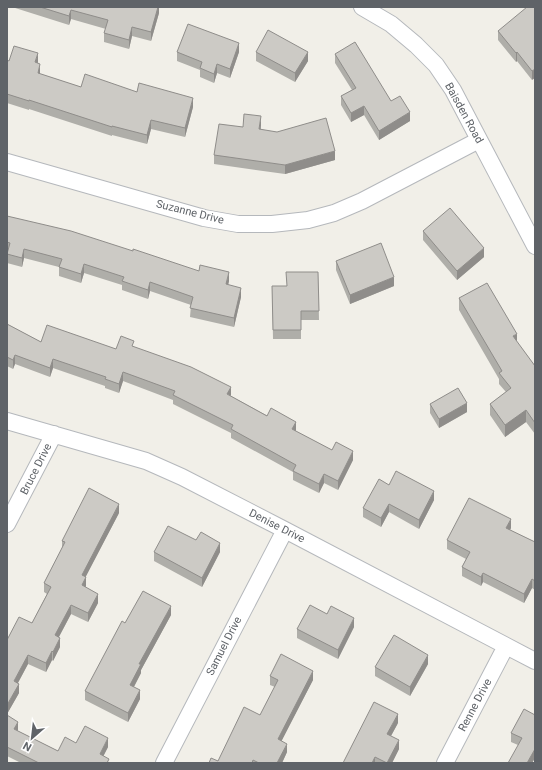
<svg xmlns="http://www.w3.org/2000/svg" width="542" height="770" font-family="Roboto,sans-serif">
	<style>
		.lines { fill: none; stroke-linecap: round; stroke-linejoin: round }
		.street-casing { stroke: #b5b8bc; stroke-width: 18 }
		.street { stroke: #fff; stroke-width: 16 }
		.wall { fill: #afaea9 }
		.shaded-wall { fill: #8f8d8a }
		.building { fill: #cccac5; stroke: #8f8d8a }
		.labels { text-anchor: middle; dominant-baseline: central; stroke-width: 3; stroke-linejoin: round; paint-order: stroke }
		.street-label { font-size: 11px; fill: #5f6368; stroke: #fff }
	</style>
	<rect width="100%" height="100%" fill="#f1efe8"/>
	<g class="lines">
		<!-- street casing -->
		<g class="street-casing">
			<path id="street" d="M 362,7 L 391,24 L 416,45 L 436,65 L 453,90 L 535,246
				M 7,162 L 204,218 L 238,224 L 272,224 L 308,220 L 334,213 L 362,201 L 479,140
				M 7,421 L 146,461 L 182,477 L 285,530 L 535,661
				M 7,524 L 54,434
				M 164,763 L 285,530
				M 445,763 L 506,646"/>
		</g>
		<!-- street -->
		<use href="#street" class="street"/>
	</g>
	<!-- wall -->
	<path class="wall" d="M 12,7 L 159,7 L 159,13 L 151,41 L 132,36 L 129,49 L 104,42 L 104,33 L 106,29 L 71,19 L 69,25 Z
		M 535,7 L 532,80 L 517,61 L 516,62 L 498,40 L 498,31 Z
		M 177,52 L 239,52 L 230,78 L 217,73 L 214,83 L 200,77 L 200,70 L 177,61 Z
		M 256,52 L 308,61 L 295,82 L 256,61 Z
		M 335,54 L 391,101 L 410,121 L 379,140 L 364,115 L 351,122 L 341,105 L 341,96 L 352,90 L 335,63 Z
		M 7,60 L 9,61 L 38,62 L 37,63 L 40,74 L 81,87 L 137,92 L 193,107 L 185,137 L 151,129 L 147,144 L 112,135 L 112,136 L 29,109 L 29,110 L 7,103 Z
		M 261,125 L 261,129 L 335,160 L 285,174 L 214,164 L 214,155 L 243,127 Z
		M 7,216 L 229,281 L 228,285 L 241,297 L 234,327 L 190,317 L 191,305 L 150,291 L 148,299 L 122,290 L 122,285 L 84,273 L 81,283 L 59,276 L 59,267 L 24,258 L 22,267 L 7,263 L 7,254 L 8,251 L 7,251 Z
		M 423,231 L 484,257 L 457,280 L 423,240 Z
		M 336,261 L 394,286 L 350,304 L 336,270 Z
		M 318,272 L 319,320 L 301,320 L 301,339 L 273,339 L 272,286 L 287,286 Z
		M 459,298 L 517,342 L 535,366 L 535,434 L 526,422 L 505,437 L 490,415 L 490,404 L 506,392 L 499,384 L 499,379 L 459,310 Z
		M 7,324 L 41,342 L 116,349 L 134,347 L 231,396 L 296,431 L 295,431 L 332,450 L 353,460 L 338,490 L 324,483 L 319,493 L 293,480 L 293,472 L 231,438 L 231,433 L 173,404 L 173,400 L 123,381 L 119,393 L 105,388 L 105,386 L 53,368 L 50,377 L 15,364 L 13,369 L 7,366 Z
		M 430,404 L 467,412 L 439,428 L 430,413 Z
		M 389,485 L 434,500 L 419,529 L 389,512 L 381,527 L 363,517 L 363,508 Z
		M 119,513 L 85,577 L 86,586 L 85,587 L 98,603 L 88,622 L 71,614 L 59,637 L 60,647 L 53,661 L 52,660 L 46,672 L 28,664 L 18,683 L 19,693 L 7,714 L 32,623 L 47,594 L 44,592 L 44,583 L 62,548 L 62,541 Z
		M 511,528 L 510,530 L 535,542 L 535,590 L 532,588 L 524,603 L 483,582 L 481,586 L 462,576 L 462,567 L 466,559 L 447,549 L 447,540 Z
		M 196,540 L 220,552 L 202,587 L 154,561 L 154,552 Z
		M 327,614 L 354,627 L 338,659 L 297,638 L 297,629 Z
		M 171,615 L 141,670 L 141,673 L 134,687 L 140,699 L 128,722 L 85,700 L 85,691 L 125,623 Z
		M 428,664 L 410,696 L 375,676 L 375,667 Z
		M 270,676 L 313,680 L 281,741 L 287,752 L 282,763 L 209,763 L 218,761 L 260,715 L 275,687 L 270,685 Z
		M 7,715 L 18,731 L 58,751 L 76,743 L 108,747 L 103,756 L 109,763 L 21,763 L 7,756 Z
		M 535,715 L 535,758 L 532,763 L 518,745 L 511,742 L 511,733 Z
		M 398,723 L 391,736 L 399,749 L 392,763 L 343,763 Z"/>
	<!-- shaded-wall -->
	<path class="shaded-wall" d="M 158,7 L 159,7 L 159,13 L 151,41 L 151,32 Z
		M 71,10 L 71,19 L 69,25 L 69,16 Z
		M 132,27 L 132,36 L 129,49 L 129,40 Z
		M 239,43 L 239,52 L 230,78 L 230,69 Z
		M 308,52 L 308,61 L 295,82 L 295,73 Z
		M 517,52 L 517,61 L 516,62 L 516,53 Z
		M 38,53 L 38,62 L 35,71 L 35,62 Z
		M 40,64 L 40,73 L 38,82 L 38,73 Z
		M 217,64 L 217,73 L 214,83 L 214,74 Z
		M 535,69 L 535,78 L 532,80 L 532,71 Z
		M 193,98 L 193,107 L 185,137 L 185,128 Z
		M 364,106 L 364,115 L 351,122 L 351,113 Z
		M 410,112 L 410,121 L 379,140 L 379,131 Z
		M 261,116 L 261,125 L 259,138 L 259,129 Z
		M 151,120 L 151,129 L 147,144 L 147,135 Z
		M 335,151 L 335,160 L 285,174 L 285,165 Z
		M 484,248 L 484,257 L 457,280 L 457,271 Z
		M 24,249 L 24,258 L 22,267 L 22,258 Z
		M 84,264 L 84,273 L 81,283 L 81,274 Z
		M 229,272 L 229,281 L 226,293 L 226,284 Z
		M 394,277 L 394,286 L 350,304 L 350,295 Z
		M 150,282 L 150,291 L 148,299 L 148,290 Z
		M 241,288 L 241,297 L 234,327 L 234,318 Z
		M 517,334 L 517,346 L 513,336 Z
		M 15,355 L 15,364 L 13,369 L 13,360 Z
		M 53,359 L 53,368 L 50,377 L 50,368 Z
		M 123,372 L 123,381 L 119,393 L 119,384 Z
		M 231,387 L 231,396 L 227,394 Z
		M 467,403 L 467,412 L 439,428 L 439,419 Z
		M 526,410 L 526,422 L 505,437 L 505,425 Z
		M 296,422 L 296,431 L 292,438 L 292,429 Z
		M 353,451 L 353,460 L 338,490 L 338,481 Z
		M 324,474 L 324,483 L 319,493 L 319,484 Z
		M 434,491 L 434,500 L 419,529 L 419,520 Z
		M 119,504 L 119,513 L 82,584 L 82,575 Z
		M 389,504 L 389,512 L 381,527 L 381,518 Z
		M 511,519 L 511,528 L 506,537 L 506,528 Z
		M 220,543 L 220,552 L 202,587 L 202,578 Z
		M 483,573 L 483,582 L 481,586 L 481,577 Z
		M 86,577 L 86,586 L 82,594 L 82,585 Z
		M 532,579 L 532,588 L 524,603 L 524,594 Z
		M 98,594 L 98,603 L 88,622 L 88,613 Z
		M 71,605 L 71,614 L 55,644 L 55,635 Z
		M 171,606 L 171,615 L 141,670 L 141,673 L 130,694 L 130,685 L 139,664 Z
		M 354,618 L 354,627 L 338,659 L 338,650 Z
		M 60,638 L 60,647 L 53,661 L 53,652 Z
		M 52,651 L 52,660 L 46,672 L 46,663 Z
		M 28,655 L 28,664 L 14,690 L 14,681 Z
		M 428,655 L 428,664 L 410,696 L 410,687 Z
		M 313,671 L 313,680 L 278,748 L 278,739 Z
		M 19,684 L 19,693 L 7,714 L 7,705 Z
		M 140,690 L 140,699 L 128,722 L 128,713 Z
		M 398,714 L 398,723 L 387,743 L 387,734 Z
		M 18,722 L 18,731 L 14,729 Z
		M 108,738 L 108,747 L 100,763 L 100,754 Z
		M 399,740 L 399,749 L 392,763 L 387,763 Z
		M 287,744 L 287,752 L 282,763 L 277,763 Z
		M 535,749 L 535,758 L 532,763 L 527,763 Z
		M 375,757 L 375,763 L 372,763 Z"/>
	<!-- building -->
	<path class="building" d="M 40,7 L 158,7 L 151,32 L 132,27 L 129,40 L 104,33 L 108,20 L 71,10 L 69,16 Z
		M 527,7 L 535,7 L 535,69 L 532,71 L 517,52 L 516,53 L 498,31 Z
		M 188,24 L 239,43 L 230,69 L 217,64 L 214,74 L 200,68 L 202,62 L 177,52 Z
		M 268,30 L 308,52 L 295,73 L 256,52 Z
		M 355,42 L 391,101 L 400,96 L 410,112 L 379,131 L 364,106 L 351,113 L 341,96 L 356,88 L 335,54 Z
		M 14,46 L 38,53 L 35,62 L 40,64 L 38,73 L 81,87 L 85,74 L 137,92 L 139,83 L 193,98 L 185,128 L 151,120 L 147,135 L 112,126 L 112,127 L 29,100 L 29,101 L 7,94 L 7,60 L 9,61 Z
		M 244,114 L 261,116 L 259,129 L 277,132 L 326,118 L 335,151 L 285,165 L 214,155 L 219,124 L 243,127 Z
		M 450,208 L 484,248 L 457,271 L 423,231 Z
		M 7,216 L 71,231 L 133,251 L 133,249 L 199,271 L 200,265 L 229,272 L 226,284 L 241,288 L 234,318 L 190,308 L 193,297 L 150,282 L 148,290 L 122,281 L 124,277 L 84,264 L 81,274 L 59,267 L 62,259 L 24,249 L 22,258 L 7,254 L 10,243 L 7,242 Z
		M 381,243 L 394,277 L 350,295 L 336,261 Z
		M 286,272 L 318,272 L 319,311 L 301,311 L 301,330 L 273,330 L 272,286 L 287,286 Z
		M 487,283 L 517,334 L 513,336 L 535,366 L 535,423 L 526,410 L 505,425 L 490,404 L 511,388 L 499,373 L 502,371 L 459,298 Z
		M 7,324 L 41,342 L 47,325 L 116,349 L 121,336 L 134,341 L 132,346 L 191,367 L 231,387 L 227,394 L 267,416 L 271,408 L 296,422 L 292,429 L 332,450 L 336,442 L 353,451 L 338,481 L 324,474 L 319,484 L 293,471 L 296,465 L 231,429 L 233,425 L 173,395 L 175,391 L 123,372 L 119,384 L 105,379 L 106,377 L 53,359 L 50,368 L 15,355 L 13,360 L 7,357 Z
		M 458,388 L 467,403 L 439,419 L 430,404 Z
		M 396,471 L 434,491 L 419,520 L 389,504 L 381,518 L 363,508 L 379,479 L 389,485 Z
		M 89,488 L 119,504 L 82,575 L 86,577 L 82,585 L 98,594 L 88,613 L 71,605 L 55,635 L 60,638 L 53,652 L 52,651 L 46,663 L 28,655 L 14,681 L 19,684 L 7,705 L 7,640 L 19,617 L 32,623 L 51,587 L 44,583 L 65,542 L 62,541 Z
		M 469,498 L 511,519 L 506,528 L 535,542 L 535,581 L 532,579 L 524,594 L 483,573 L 481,577 L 462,567 L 470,552 L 447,540 Z
		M 168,526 L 196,540 L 201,532 L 220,543 L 202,578 L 154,552 Z
		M 143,591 L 171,606 L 139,664 L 141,664 L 130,685 L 140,690 L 128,713 L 85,691 L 122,621 L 125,623 Z
		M 310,605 L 327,614 L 331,606 L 354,618 L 338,650 L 297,629 Z
		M 394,635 L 428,655 L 410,687 L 375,667 Z
		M 281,654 L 313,671 L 278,739 L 287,744 L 277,763 L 259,763 L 253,760 L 252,763 L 209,763 L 211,758 L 218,761 L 244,707 L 260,715 L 278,680 L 270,676 Z
		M 374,702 L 398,714 L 387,734 L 399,740 L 387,763 L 375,757 L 372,763 L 343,763 Z
		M 524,709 L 535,715 L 535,749 L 527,763 L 508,763 L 522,738 L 511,733 Z
		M 7,715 L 18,722 L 14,729 L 58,751 L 65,737 L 76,743 L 85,726 L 108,738 L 100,754 L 109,759 L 107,763 L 39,763 L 7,747 Z"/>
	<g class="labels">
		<!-- street labels -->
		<g class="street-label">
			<text transform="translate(464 113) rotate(61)">Baisden Road</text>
			<text transform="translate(190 212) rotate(14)">Suzanne Drive</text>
			<text transform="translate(36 469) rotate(-63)">Bruce Drive</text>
			<text transform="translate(277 526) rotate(27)">Denise Drive</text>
			<text transform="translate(224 646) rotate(-63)">Samuel Drive</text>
			<text transform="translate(475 705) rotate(-62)">Renne Drive</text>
		</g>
	</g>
	<!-- border -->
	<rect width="542" height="770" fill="none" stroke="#5f6368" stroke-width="16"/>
	<!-- north arrow -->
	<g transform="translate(32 738) rotate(208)" stroke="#ffffff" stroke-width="3" paint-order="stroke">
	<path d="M0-3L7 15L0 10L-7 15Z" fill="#5f6368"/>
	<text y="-6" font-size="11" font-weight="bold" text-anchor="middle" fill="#5f6368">N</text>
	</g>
</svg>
